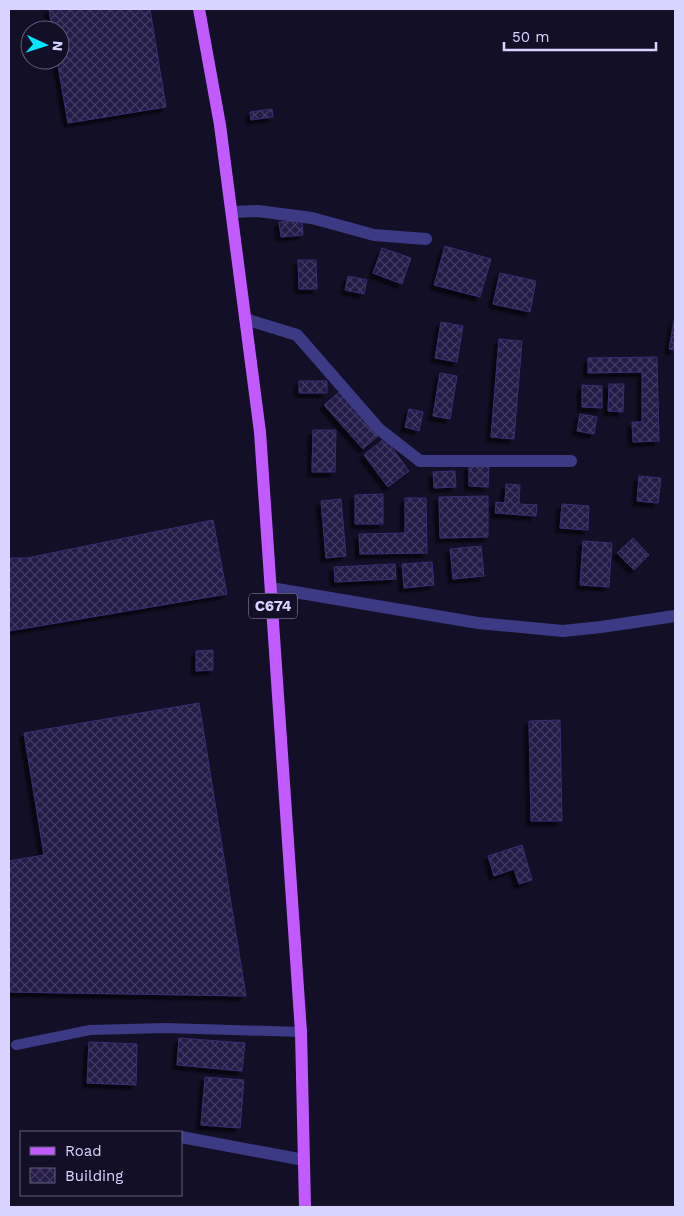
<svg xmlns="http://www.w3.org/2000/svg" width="684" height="1216" font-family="'Work Sans',sans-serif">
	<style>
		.building { fill: url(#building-cross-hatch); stroke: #3b2d73; filter: url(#shadow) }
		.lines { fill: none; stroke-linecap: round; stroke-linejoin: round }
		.lane { stroke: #3d3a85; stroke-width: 10 }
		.street { stroke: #3d3a85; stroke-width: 12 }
		.primary { stroke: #c25bff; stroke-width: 12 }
		.labels { text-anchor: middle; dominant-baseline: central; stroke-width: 4; stroke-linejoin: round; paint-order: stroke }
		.shield { fill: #130f26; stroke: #9e99be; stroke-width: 1 }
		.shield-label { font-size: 15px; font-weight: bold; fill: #d9d4ff }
	</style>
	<defs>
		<pattern id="building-cross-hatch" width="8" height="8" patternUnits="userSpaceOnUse" patternTransform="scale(1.25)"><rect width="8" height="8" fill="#241b47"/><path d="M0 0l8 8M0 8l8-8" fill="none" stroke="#433b63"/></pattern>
		<filter id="shadow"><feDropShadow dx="-4.5" dy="4.5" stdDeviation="1" flood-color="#0009"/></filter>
	</defs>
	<rect width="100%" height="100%" fill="#130f26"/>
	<!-- building -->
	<path class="building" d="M 49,9 L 150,9 L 166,107 L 68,123 L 57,60 L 60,60 L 60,30 L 52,30 Z
		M 272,109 L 273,117 L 251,120 L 250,112 Z
		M 302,220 L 303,235 L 281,237 L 279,222 Z
		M 445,246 L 491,259 L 480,297 L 434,285 Z
		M 382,248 L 411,258 L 402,284 L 373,273 Z
		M 298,260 L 316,260 L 317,289 L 299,289 Z
		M 500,273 L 536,281 L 530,312 L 493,304 Z
		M 348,276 L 367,280 L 364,294 L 345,290 Z
		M 675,316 L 675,350 L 669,349 Z
		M 441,322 L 463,326 L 457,362 L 435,358 Z
		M 499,339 L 522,341 L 514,439 L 491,437 Z
		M 657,357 L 659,441 L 633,442 L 632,422 L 642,422 L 642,372 L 588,373 L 588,358 Z
		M 440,373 L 457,376 L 450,419 L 433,416 Z
		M 299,381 L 327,381 L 327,393 L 299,393 Z
		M 609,384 L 624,384 L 623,412 L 608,411 Z
		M 582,385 L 602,386 L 602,408 L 582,407 Z
		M 339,392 L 378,436 L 363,449 L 324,405 Z
		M 409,409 L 423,412 L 419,431 L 405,427 Z
		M 580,414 L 597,417 L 594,434 L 577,431 Z
		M 313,430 L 336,430 L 335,472 L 312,472 Z
		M 385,438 L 409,471 L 388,487 L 364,455 Z
		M 469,465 L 489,465 L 488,487 L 469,486 Z
		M 455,471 L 456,487 L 434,488 L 433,472 Z
		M 639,476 L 661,478 L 658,503 L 637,501 Z
		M 506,484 L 520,485 L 519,504 L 537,505 L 536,516 L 495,513 L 496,502 L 505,503 Z
		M 383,494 L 383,524 L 355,524 L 355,495 Z
		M 488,496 L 488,537 L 440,538 L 439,497 Z
		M 405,498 L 426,498 L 427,553 L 360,554 L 359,534 L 405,533 Z
		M 341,499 L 346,556 L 326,558 L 321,501 Z
		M 562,504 L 589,506 L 588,530 L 560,528 Z
		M 213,520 L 227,594 L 9,631 L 9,558 L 27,558 Z
		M 633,538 L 649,555 L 634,570 L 617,553 Z
		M 583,541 L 612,543 L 609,587 L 580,585 Z
		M 481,546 L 484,576 L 453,579 L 450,549 Z
		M 432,562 L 434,585 L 404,588 L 402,564 Z
		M 395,564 L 396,579 L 335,582 L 334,567 Z
		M 213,650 L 213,670 L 196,671 L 196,651 Z
		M 199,703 L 246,996 L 9,992 L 9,861 L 44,855 L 24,733 Z
		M 560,720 L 562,821 L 531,821 L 529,721 Z
		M 522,845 L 532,880 L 519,884 L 514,869 L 494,876 L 488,856 Z
		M 179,1038 L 245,1043 L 242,1071 L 177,1065 Z
		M 89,1042 L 137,1044 L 136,1085 L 87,1083 Z
		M 205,1077 L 244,1080 L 240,1128 L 201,1125 Z"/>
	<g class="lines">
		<!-- lane -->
		<path class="lane" d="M 16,1045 L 90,1030 L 165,1028 L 301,1032"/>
		<!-- street -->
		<path class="street" d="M 232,212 L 258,211 L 312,218 L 374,235 L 426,239
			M 245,319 L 297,335 L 379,429 L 420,461 L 571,461
			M 271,588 L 478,623 L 563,631 L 601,627 L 675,616
			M 181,1137 L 304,1160"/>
		<!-- primary -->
		<path class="primary" d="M 199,9 L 220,125 L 260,432 L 301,1032 L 305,1207"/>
	</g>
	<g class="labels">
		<!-- shield labels -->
		<rect class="shield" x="249" y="593.5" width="48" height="25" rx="4"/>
		<g class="shield-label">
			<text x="273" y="606">C674</text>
		</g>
	</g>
	<!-- border -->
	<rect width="684" height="1216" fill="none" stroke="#d9d4ff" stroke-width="20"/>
	<!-- legend -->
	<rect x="20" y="1131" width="162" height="65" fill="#130f26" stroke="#625e7d"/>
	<rect x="30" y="1147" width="25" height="8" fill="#c25bff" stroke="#625e7d"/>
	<text x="65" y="1156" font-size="15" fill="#d9d4ff">Road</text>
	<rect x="30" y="1168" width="25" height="15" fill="url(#building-cross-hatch)" stroke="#625e7d"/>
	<text x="65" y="1181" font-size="15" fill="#d9d4ff">Building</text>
	<!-- north arrow -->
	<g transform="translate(45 45) rotate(94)"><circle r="24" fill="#130f26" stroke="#625e7d"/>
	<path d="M0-4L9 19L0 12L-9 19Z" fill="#00e5ff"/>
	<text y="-8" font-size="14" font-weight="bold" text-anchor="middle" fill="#d9d4ff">N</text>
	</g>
	<!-- scale -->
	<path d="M504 42v8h152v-8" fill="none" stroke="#d9d4ff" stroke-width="2.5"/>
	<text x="512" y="42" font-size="15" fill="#d9d4ff" stroke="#130f26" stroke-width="4" paint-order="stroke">50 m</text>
</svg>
